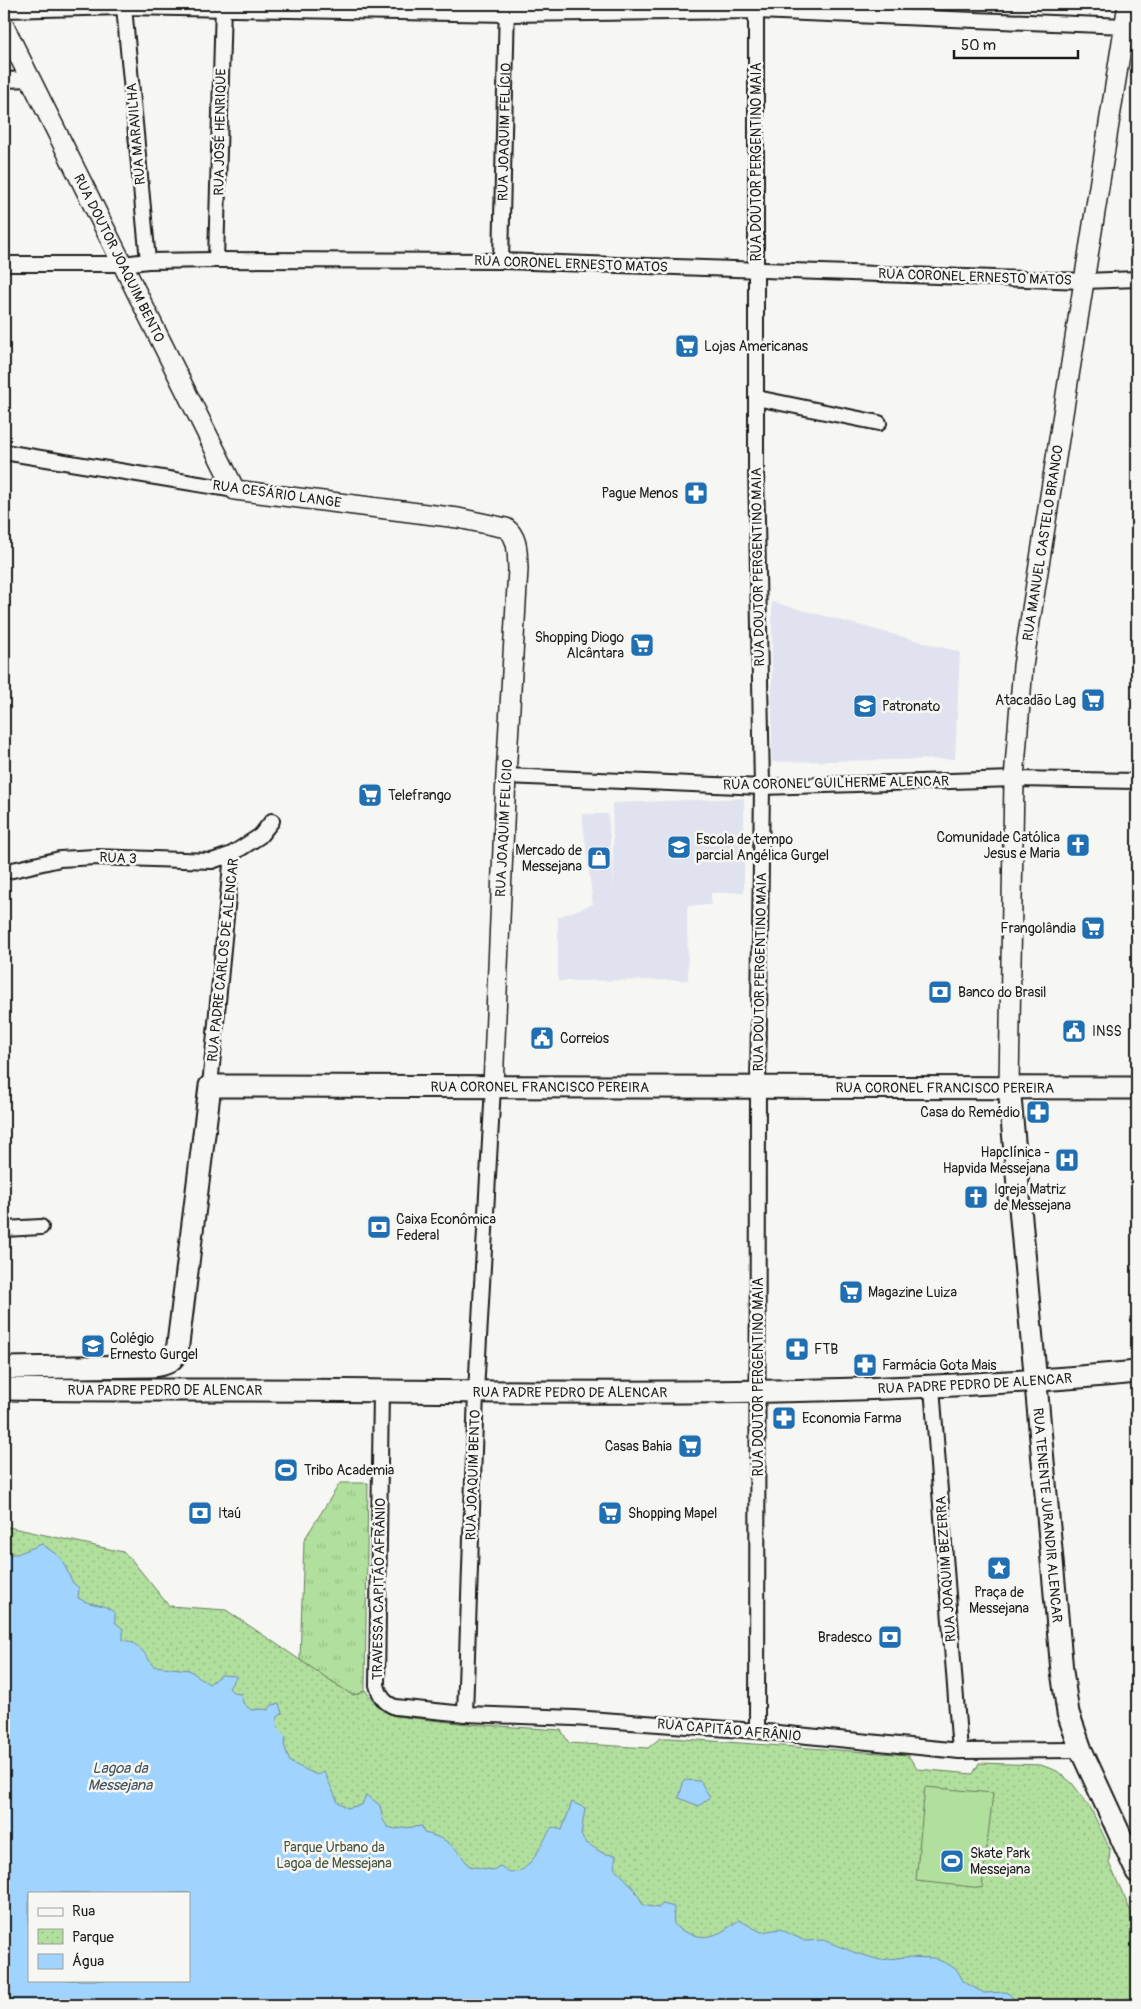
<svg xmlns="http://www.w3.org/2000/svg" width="1141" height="2009" font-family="Pangolin,sans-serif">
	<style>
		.built { fill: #e0e3ef }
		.grass { fill: url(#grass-tufts); stroke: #667e5c }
		.park { fill: url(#park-dots); stroke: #667e5c; fill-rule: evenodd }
		.garden { fill: #b1df9d; stroke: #667e5c }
		.water { fill: #a0d4fe; stroke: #6b8aa4; fill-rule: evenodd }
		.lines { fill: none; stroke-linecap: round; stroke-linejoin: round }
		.street-casing { stroke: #1c1c1c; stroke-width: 18 }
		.secondary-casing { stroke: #1c1c1c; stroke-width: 22 }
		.primary-casing { stroke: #1c1c1c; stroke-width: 25 }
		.street { stroke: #f6f6f2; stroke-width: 14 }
		.secondary { stroke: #f6f6f2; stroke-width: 19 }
		.primary { stroke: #f6f6f2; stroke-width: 21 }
		.labels { text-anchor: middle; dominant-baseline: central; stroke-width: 5; stroke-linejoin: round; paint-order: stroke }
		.street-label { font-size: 14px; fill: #1c1c1c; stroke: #f6f6f2 }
		.poi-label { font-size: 14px; fill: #1c1c1c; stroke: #f6f6f2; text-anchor: start }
		.park-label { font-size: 14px; fill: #495643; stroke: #f6f6f2 }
		.water-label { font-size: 15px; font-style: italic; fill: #445360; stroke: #f6f6f2 }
	</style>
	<defs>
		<pattern id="grass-tufts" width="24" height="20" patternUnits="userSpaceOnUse" patternTransform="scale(1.25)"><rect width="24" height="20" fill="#b1df9d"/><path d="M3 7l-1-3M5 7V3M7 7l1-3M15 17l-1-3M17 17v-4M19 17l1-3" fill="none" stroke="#98bf87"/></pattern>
		<pattern id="park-dots" width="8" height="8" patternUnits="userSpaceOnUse" patternTransform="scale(1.25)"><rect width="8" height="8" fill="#b1df9d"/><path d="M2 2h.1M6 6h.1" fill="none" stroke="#98bf87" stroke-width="1.8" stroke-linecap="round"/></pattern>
	</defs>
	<rect width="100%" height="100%" fill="#f6f6f2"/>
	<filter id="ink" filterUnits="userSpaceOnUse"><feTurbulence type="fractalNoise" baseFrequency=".02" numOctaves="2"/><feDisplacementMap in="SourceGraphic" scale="10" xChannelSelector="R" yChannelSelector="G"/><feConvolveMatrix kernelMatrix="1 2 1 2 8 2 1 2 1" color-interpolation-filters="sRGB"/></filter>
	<g filter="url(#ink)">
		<!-- built -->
		<path class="built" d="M 772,602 L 960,652 L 955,759 L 772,762 Z
			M 744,798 L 744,892 L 711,893 L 711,905 L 687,906 L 688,980 L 558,981 L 558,917 L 593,904 L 582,814 L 608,814 L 614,889 L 612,803 Z"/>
		<!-- grass -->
		<path class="grass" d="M 340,1483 L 368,1483 L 365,1690 L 359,1694 L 352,1695 L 300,1660 L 304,1540 Z"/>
		<!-- park -->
		<path class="park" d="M 4,1526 L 123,1552 L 131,1559 L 169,1606 L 226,1610 L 352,1695 L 359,1694 L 365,1690 C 374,1701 380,1712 395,1716 L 467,1724 L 561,1730 L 569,1743 L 648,1748 L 660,1738 L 670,1738 L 908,1755 L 917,1769 L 973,1774 L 979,1763 L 1041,1765 L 1057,1771 L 1072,1783 L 1090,1807 L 1110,1849 L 1109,1863 L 1137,1925 L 1137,2005 L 4,2005 ZM 29,1893 L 189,1893 L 189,1980 L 29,1980 Z"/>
		<!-- garden -->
		<path class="garden" d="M 925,1787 L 993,1793 L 982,1888 L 916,1881 Z"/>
		<!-- water -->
		<path class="water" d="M 42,1544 L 61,1558 L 73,1583 L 79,1588 L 78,1598 C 93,1607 103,1602 115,1613 L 115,1622 L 123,1629 L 123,1640 C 138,1642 145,1653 153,1666 L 189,1670 L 209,1684 L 221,1675 L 237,1676 L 229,1688 L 234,1693 L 241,1694 L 243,1703 L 251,1710 L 262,1709 L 268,1710 L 272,1705 L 279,1704 L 282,1713 L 277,1718 L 278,1729 L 286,1737 L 284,1745 L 290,1762 L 317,1775 L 324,1772 L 338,1802 L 347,1808 L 362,1805 L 366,1795 L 380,1805 L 383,1820 L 388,1827 L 395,1829 L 422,1826 L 424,1833 C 447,1838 456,1847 469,1866 L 493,1870 L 500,1866 C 504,1868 506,1871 510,1872 C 530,1877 543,1839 552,1827 L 562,1830 L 572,1802 L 585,1808 L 581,1835 L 585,1842 L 604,1854 L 616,1855 L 614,1868 C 626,1878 637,1891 643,1905 L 658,1908 L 663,1904 L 674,1907 C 674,1911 673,1918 674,1923 C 675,1928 681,1930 685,1932 C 709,1942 720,1934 739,1920 L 761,1932 L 780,1929 L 805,1941 L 823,1940 L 856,1953 L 880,1960 L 906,1957 L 934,1958 L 948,1964 L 957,1970 L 964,1982 L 984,1993 L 1007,1992 L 1013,1998 L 1021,2002 L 1022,2005 L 4,2005 L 4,1554 L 17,1554 ZM 29,1893 L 189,1893 L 189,1980 L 29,1980 Z
			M 684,1780 L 700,1781 L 710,1797 L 699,1806 L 679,1798 Z"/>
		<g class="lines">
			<!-- street casing -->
			<g class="street-casing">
				<g id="street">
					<path d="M 756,4 L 756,467 L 762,787 L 758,1088 L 757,1731"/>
					<path d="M 124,7 L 148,261"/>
					<path d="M 4,10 L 124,7 L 507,14 L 756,11 L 1125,26 L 1137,30"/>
					<path d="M 4,80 L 31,79"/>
					<path d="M 216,260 L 223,4"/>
					<path id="s1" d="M 501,261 L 507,4"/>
					<path d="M 4,264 L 123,264 L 148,261 L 216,260 L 501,261 L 1085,281 L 1137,279"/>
					<path d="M 757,398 L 879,423"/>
					<path d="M 4,452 L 235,490"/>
					<path d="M 506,776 L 762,787 L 1014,779 L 1137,781"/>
					<path d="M 4,872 L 60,859 L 95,857 L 212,861 L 232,854"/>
					<path d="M 210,1086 L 232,854 L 260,836 L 272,821"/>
					<path d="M 4,1229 L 41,1227"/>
					<path d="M 932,1387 L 960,1751"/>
					<path d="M 381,1391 L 377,1685 C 380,1696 384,1703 395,1707 L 465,1714 L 574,1718 L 757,1731 L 960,1751 L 1081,1750"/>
					<path d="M 465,1714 L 476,1392 L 493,1087"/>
				</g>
			</g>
			<!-- secondary casing -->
			<g class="secondary-casing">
				<g id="secondary">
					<path id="s2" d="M 4,26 L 235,490 L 458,518 L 506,528 C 519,538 517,554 518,569 L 506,776 L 493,1087"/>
					<path id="s3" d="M 1009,1086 L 1014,779 L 1023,666 L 1128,4"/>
				</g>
			</g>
			<!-- primary casing -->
			<g class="primary-casing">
				<g id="primary">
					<path id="s4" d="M 1009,1086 L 1062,1671 L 1068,1713 L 1081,1750 L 1137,1872"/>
					<path id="s5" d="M 4,1368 L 151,1366 C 164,1365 171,1363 177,1352 L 210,1086 L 1137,1088"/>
					<path id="s6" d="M 4,1389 C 131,1391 258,1389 386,1391 C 637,1393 887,1396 1137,1372"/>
				</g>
			</g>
			<!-- street -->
			<use href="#street" class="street"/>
			<!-- secondary -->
			<use href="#secondary" class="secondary"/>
			<!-- primary -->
			<use href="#primary" class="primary"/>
		</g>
	</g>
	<!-- icons -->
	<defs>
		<g id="supermarket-square" transform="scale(1.25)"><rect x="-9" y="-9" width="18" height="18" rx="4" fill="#1f6fb2" stroke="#f6f6f2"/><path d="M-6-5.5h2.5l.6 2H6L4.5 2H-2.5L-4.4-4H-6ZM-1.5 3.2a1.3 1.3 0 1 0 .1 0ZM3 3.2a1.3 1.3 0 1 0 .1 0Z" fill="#fff"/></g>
		<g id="pharmacy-square" transform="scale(1.25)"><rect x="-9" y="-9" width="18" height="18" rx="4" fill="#1f6fb2" stroke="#f6f6f2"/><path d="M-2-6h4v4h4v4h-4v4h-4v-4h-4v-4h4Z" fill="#fff"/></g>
		<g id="school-square" transform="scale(1.25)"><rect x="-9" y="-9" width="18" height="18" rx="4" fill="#1f6fb2" stroke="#f6f6f2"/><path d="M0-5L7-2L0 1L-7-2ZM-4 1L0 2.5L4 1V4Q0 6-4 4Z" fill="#fff"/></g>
		<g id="church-square" transform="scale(1.25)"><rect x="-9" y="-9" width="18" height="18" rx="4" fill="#1f6fb2" stroke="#f6f6f2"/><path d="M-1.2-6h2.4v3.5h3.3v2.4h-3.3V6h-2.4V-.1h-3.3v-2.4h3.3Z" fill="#fff"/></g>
		<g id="shop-square" transform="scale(1.25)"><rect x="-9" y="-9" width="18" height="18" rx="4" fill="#1f6fb2" stroke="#f6f6f2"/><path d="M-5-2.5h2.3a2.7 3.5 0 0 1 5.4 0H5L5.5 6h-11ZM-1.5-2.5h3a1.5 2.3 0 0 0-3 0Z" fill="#fff"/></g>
		<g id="bank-square" transform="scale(1.25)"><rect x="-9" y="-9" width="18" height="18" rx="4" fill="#1f6fb2" stroke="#f6f6f2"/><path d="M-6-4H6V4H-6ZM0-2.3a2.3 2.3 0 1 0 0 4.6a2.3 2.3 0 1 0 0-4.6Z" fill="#fff"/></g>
		<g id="civic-square" transform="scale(1.25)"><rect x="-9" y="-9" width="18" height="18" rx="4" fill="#1f6fb2" stroke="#f6f6f2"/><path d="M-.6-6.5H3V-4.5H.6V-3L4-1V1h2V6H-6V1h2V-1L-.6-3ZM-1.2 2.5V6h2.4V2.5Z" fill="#fff"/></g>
		<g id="hospital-square" transform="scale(1.25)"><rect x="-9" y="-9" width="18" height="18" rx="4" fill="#1f6fb2" stroke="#f6f6f2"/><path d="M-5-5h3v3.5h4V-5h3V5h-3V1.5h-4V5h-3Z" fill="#fff"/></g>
		<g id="stadium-square" transform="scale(1.25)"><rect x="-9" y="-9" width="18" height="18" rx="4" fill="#1f6fb2" stroke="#f6f6f2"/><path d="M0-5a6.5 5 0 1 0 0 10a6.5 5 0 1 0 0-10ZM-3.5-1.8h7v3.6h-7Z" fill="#fff"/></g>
		<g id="sight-square" transform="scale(1.25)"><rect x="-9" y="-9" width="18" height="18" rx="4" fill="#1f6fb2" stroke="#f6f6f2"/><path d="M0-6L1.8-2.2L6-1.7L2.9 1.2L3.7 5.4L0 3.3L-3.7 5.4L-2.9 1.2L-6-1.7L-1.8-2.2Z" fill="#fff"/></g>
	</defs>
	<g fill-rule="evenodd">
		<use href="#supermarket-square" x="687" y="346"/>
		<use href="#pharmacy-square" x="696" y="493"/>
		<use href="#supermarket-square" x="642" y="645"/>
		<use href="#supermarket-square" x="1093" y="700"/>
		<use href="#school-square" x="865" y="706"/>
		<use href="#supermarket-square" x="370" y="795"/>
		<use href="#church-square" x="1078" y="845"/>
		<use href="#school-square" x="679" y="847"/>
		<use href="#shop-square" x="599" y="858"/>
		<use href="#supermarket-square" x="1093" y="928"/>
		<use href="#bank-square" x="940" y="992"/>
		<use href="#civic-square" x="1074" y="1031"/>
		<use href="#civic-square" x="542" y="1038"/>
		<use href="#pharmacy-square" x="1038" y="1112"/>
		<use href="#hospital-square" x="1067" y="1160"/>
		<use href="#church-square" x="976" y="1197"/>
		<use href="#bank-square" x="379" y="1227"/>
		<use href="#supermarket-square" x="851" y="1292"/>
		<use href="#school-square" x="93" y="1346"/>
		<use href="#pharmacy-square" x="797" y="1349"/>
		<use href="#pharmacy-square" x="865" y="1365"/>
		<use href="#pharmacy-square" x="784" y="1418"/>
		<use href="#supermarket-square" x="690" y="1446"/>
		<use href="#stadium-square" x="286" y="1470"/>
		<use href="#bank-square" x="200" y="1513"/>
		<use href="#supermarket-square" x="610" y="1513"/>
		<use href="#sight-square" x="999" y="1568"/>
		<use href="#bank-square" x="890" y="1637"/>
		<use href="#stadium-square" x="952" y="1861"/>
	</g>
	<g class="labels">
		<!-- street labels -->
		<g class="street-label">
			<text transform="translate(220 132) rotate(-89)">RUA JOSÉ HENRIQUE</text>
			<text stroke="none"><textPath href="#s1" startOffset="129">RUA JOAQUIM FELÍCIO</textPath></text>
			<text transform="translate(136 134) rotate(-95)">RUA MARAVILHA</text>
			<text transform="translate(756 162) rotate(-90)">RUA DOUTOR PERGENTINO MAIA</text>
			<text stroke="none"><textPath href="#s2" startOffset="259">RUA DOUTOR JOAQUIM BENTO</textPath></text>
			<text transform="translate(571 264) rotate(2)">RUA CORONEL ERNESTO MATOS</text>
			<text transform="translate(975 277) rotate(2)">RUA CORONEL ERNESTO MATOS</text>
			<text transform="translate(277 494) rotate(8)">RUA CESÁRIO LANGE</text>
			<text stroke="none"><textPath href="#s3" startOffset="545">RUA MANUEL CASTELO BRANCO</textPath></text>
			<text transform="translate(758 567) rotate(-91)">RUA DOUTOR PERGENTINO MAIA</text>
			<text transform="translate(836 783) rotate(-1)">RUA CORONEL GUILHERME ALENCAR</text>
			<text transform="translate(504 828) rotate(-87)">RUA JOAQUIM FELÍCIO</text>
			<text transform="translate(118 858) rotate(2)">RUA 3</text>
			<text transform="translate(223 960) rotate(-84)">RUA PADRE CARLOS DE ALENCAR</text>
			<text transform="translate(760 972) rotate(-89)">RUA DOUTOR PERGENTINO MAIA</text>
			<text stroke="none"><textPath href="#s5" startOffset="776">RUA CORONEL FRANCISCO PEREIRA</textPath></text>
			<text stroke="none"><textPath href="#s5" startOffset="1181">RUA CORONEL FRANCISCO PEREIRA</textPath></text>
			<text transform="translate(758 1377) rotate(-90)">RUA DOUTOR PERGENTINO MAIA</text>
			<text stroke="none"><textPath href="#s6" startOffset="971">RUA PADRE PEDRO DE ALENCAR</textPath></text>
			<text stroke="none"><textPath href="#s6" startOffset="161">RUA PADRE PEDRO DE ALENCAR</textPath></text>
			<text stroke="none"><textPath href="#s6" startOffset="566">RUA PADRE PEDRO DE ALENCAR</textPath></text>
			<text transform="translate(473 1475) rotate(-88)">RUA JOAQUIM BENTO</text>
			<text stroke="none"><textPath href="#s4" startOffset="431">RUA TENENTE JURANDIR ALENCAR</textPath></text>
			<text transform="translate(946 1569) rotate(-94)">RUA JOAQUIM BEZERRA</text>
			<text transform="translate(379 1589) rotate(-89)">TRAVESSA CAPITÃO AFRÂNIO</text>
			<text transform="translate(729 1730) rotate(5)">RUA CAPITÃO AFRÂNIO</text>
		</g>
		<!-- poi labels -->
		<g class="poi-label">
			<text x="704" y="346">Lojas Americanas</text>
			<text x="678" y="493" text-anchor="end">Pague Menos</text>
			<text x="624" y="637" text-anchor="end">Shopping Diogo<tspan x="624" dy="16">Alcântara</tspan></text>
			<text x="1076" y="700" text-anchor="end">Atacadão Lag</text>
			<text x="882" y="706">Patronato</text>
			<text x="388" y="795">Telefrango</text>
			<text x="1060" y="837" text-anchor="end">Comunidade Católica<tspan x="1060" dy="16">Jesus e Maria</tspan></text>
			<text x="696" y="839">Escola de tempo<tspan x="696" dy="16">parcial Angélica Gurgel</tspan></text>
			<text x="582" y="850" text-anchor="end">Mercado de<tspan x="582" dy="16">Messejana</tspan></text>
			<text x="1076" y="928" text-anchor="end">Frangolândia</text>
			<text x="958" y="992">Banco do Brasil</text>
			<text x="1092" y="1031">INSS</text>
			<text x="560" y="1038">Correios</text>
			<text x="1020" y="1112" text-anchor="end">Casa do Remédio</text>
			<text x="1050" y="1152" text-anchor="end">Hapclínica -<tspan x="1050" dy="16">Hapvida Messejana</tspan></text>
			<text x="994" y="1189">Igreja Matriz<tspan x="994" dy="16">de Messejana</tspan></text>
			<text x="396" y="1219">Caixa Econômica<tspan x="396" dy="16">Federal</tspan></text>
			<text x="868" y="1292">Magazine Luiza</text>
			<text x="110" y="1338">Colégio<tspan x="110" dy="16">Ernesto Gurgel</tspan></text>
			<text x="814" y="1349">FTB</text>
			<text x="882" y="1365">Farmácia Gota Mais</text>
			<text x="802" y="1418">Economia Farma</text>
			<text x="672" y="1446" text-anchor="end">Casas Bahia</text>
			<text x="304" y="1470">Tribo Academia</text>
			<text x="218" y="1513">Itaú</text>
			<text x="628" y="1513">Shopping Mapel</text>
			<text x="999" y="1592" text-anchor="middle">Praça de<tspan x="999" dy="16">Messejana</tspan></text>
			<text x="872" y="1637" text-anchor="end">Bradesco</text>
			<text x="970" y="1853">Skate Park<tspan x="970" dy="16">Messejana</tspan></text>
		</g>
		<!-- park labels -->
		<g class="park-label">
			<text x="334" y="1847">Parque Urbano da<tspan x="334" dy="16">Lagoa de Messejana</tspan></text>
		</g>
		<!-- water labels -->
		<g class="water-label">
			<text x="120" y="1768">Lagoa da<tspan x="120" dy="17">Messejana</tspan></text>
		</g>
	</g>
	<!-- margin -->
	<rect width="1141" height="2009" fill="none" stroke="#f6f6f2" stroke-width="20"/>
	<rect x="10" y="10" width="1121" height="1989" fill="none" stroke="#1c1c1c" stroke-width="2" filter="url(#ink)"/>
	<!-- legend -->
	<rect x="28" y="1892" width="162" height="90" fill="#f6f6f2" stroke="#9f9f9c"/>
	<rect x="38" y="1908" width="25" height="8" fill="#f6f6f2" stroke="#9f9f9c"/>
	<text x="72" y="1916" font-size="15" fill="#1c1c1c">Rua</text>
	<rect x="38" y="1929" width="25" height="15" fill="url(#park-dots)" stroke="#9f9f9c"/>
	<text x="72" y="1942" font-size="15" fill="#1c1c1c">Parque</text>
	<rect x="38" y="1954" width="25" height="15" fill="#a0d4fe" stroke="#9f9f9c"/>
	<text x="72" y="1966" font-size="15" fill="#1c1c1c">Água</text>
	<!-- scale -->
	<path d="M954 50v8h124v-8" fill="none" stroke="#1c1c1c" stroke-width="2.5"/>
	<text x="961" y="50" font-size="15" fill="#1c1c1c" stroke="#f6f6f2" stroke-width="4" paint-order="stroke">50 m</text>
</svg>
